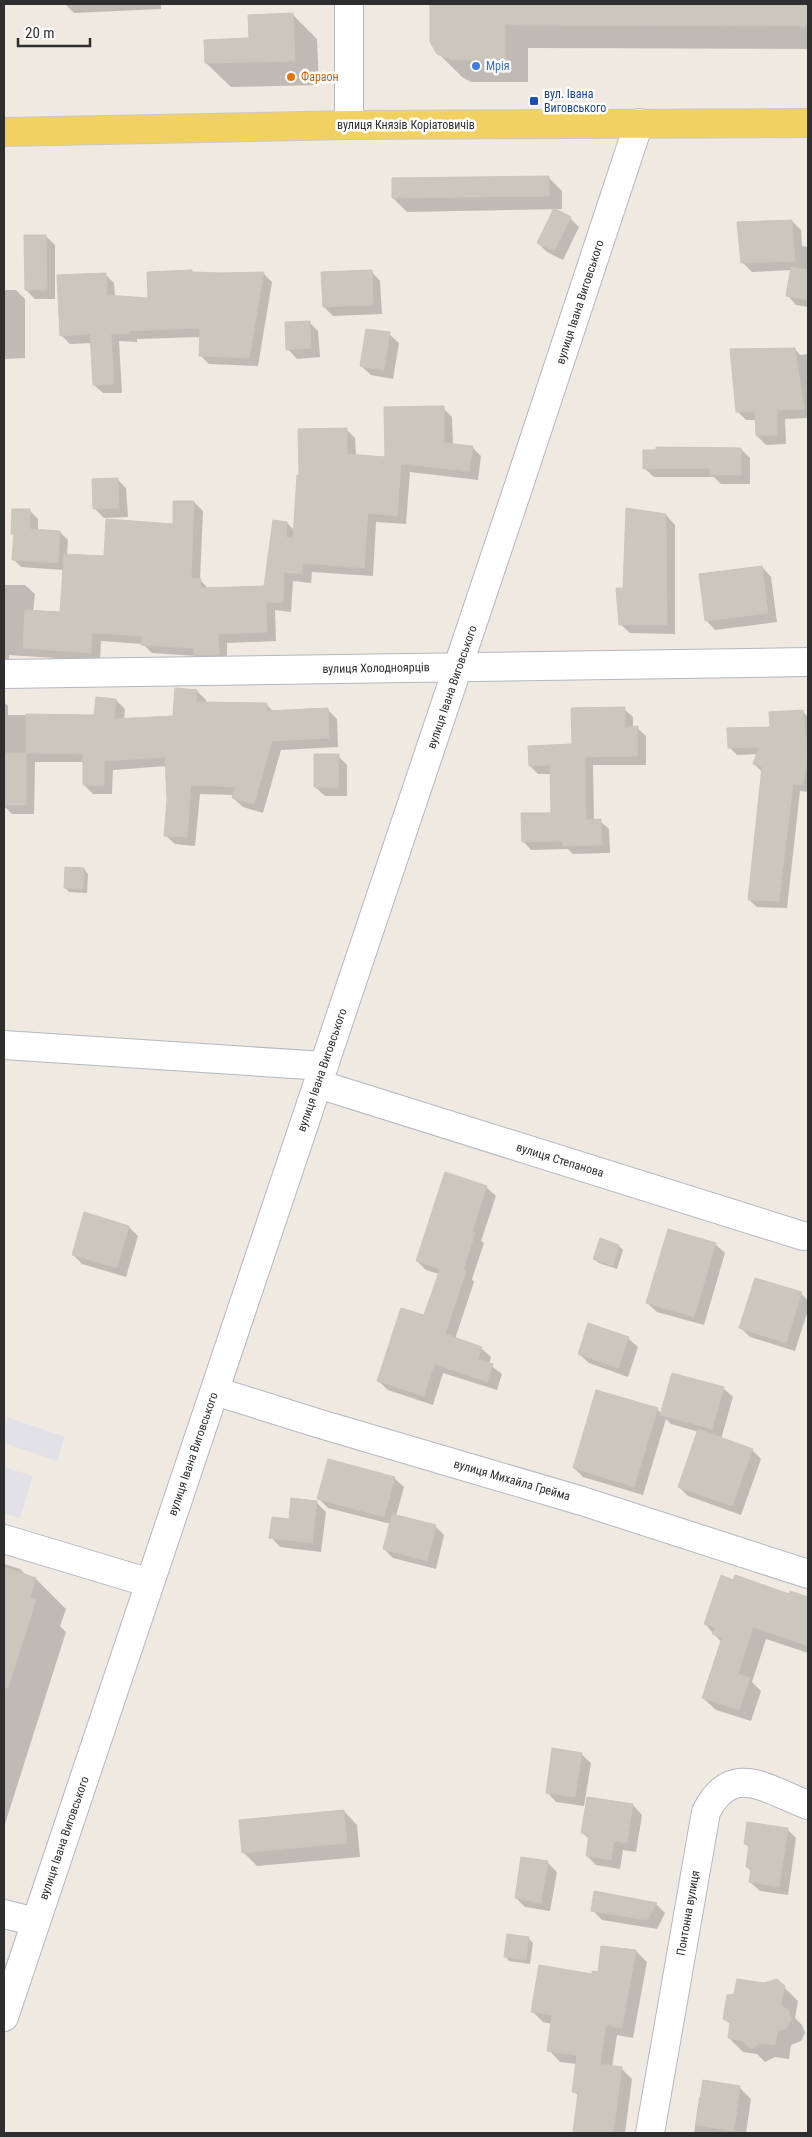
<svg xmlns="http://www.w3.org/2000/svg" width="812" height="2137" font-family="'Roboto Condensed',sans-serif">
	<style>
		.industrial { fill: #e3e1e8 }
		.shadow { fill: #0003 }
		.building { fill: #cbc7bf; stroke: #cbc5ba }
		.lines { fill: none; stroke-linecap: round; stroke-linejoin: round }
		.minor-casing { stroke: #b4b7c1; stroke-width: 30 }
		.major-casing { stroke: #c9c9c9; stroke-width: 30 }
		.minor { stroke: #fff; stroke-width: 28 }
		.major { stroke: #f2d163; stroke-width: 28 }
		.shop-dot { fill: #3f7fe0; stroke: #fff; stroke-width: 2 }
		.food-dot { fill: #e8710a; stroke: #fff; stroke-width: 2 }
		.transit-dot { fill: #1a4fb4; stroke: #fff; stroke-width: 2 }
		.labels { text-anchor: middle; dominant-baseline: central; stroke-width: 5; stroke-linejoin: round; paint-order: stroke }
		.shop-label { font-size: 12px; fill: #366cbe; stroke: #fff; text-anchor: start }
		.food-label { font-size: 12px; fill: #c56008; stroke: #fff; text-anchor: start }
		.transit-label { font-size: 12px; fill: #164399; stroke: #fff; text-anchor: start }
		.street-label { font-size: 12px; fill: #2e2e2e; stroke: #fff }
	</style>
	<rect width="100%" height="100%" fill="#efe9e1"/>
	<!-- industrial -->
	<path class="industrial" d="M 4,1416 L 65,1437 L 57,1461 L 4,1443 Z
		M 4,1467 L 33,1476 L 20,1518 L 4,1513 Z"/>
	<!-- shadow -->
	<path class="shadow" d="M 65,4 L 161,4 L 161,9 L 74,13 Z
		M 431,4 L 808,4 L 808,49 L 528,48 L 528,82 L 471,82 L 462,77 L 438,53 L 432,42 Z
		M 293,15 L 317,39 L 319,85 L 231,87 L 206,63 Z
		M 548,177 L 562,191 L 562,209 L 407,212 L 393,198 Z
		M 570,218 L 579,227 L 563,260 L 547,252 L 538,243 Z
		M 792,221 L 801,230 L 802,246 L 808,247 L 808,307 L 796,305 L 788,296 L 792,270 L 752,272 L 743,263 Z
		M 46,236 L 55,245 L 55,299 L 35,299 L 26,290 Z
		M 191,271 L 194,273 L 263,273 L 272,282 L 258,366 L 209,364 L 200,355 L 201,337 L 137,339 L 137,342 L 119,341 L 122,393 L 103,393 L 94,385 L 92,343 L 70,344 L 61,335 L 105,274 L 114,283 L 115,297 L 150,299 Z
		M 371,271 L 380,281 L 382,314 L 333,316 L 324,307 Z
		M 4,290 L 16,290 L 25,299 L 25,358 L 4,359 Z
		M 309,322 L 318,331 L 320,357 L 297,359 L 288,349 Z
		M 389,334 L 399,343 L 393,379 L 371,375 L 361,366 Z
		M 795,349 L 800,355 L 808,354 L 808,418 L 785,419 L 786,444 L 766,445 L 757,436 L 757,420 L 746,420 L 737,411 Z
		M 443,408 L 452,417 L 453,445 L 472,447 L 481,456 L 478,480 L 410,472 L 406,524 L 376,522 L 373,576 L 312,572 L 311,583 L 293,581 L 291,612 L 275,610 L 276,641 L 227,643 L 227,663 L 205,664 L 197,656 L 152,653 L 143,644 L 101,641 L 100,661 L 9,655 L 9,659 L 4,659 L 4,585 L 25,585 L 35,594 L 33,612 L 61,614 L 64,570 L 21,567 L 13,559 L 15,536 L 12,533 L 30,511 L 38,519 L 38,531 L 60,532 L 68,540 L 67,555 L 105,557 L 175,526 L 194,502 L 203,511 L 200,580 L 209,589 L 265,587 L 287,523 L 295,531 L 346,429 L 355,438 L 356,455 L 386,458 Z
		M 741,449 L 750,458 L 750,484 L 721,484 L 714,477 L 654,477 L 644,468 Z
		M 117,479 L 126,488 L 128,517 L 104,518 L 95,509 Z
		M 666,515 L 675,525 L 675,634 L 630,633 L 620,624 L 625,589 Z
		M 762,567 L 771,577 L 777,622 L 715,630 L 706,620 Z
		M 197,691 L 206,700 L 206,704 L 267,705 L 274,712 L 328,710 L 337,719 L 338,747 L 281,750 L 263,813 L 243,807 L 233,798 L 234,795 L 200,794 L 195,846 L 175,844 L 165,835 L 168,801 L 167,766 L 113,770 L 112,794 L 93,794 L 84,785 L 84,762 L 35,762 L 34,814 L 12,814 L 4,806 L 4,702 L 8,706 L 8,715 L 96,716 L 116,700 L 125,709 L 124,720 L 174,717 Z
		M 624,709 L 633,717 L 633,728 L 637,728 L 646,736 L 646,765 L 593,765 L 594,821 L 600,821 L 609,829 L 610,853 L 573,854 L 568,849 L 531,850 L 523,841 L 552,814 L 551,774 L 538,774 L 530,766 L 573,745 Z
		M 802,711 L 808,717 L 808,792 L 800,791 L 787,908 L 757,907 L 749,900 L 762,772 L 754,764 L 758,754 L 737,755 L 729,747 Z
		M 338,756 L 347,765 L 347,796 L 325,796 L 315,787 Z
		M 84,869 L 88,874 L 87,893 L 69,892 L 65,888 Z
		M 486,1187 L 496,1196 L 481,1241 L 484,1243 L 472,1279 L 474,1282 L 455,1339 L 481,1348 L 491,1357 L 489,1364 L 502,1374 L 497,1390 L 443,1373 L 433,1405 L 388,1390 L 378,1381 L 425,1317 L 439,1274 L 426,1270 L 417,1261 Z
		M 129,1227 L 138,1236 L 126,1277 L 82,1264 L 73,1255 Z
		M 715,1244 L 725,1253 L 704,1325 L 657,1312 L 647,1303 Z
		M 619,1246 L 623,1250 L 617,1269 L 599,1263 L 594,1259 Z
		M 801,1293 L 808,1301 L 808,1310 L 795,1351 L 750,1337 L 741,1328 Z
		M 628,1338 L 638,1347 L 628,1377 L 589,1363 L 579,1354 Z
		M 723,1388 L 733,1397 L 721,1439 L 752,1450 L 761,1459 L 741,1515 L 688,1496 L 679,1487 L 699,1432 L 671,1424 L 666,1419 L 643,1495 L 583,1477 L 574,1468 L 657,1409 L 662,1414 Z
		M 394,1478 L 404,1487 L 396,1516 L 435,1526 L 444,1535 L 436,1569 L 393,1558 L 384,1549 L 391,1524 L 328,1508 L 318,1498 Z
		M 317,1503 L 326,1512 L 321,1552 L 280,1547 L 271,1537 L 290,1520 Z
		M 4,1564 L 20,1569 L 27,1576 L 36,1579 L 66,1609 L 60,1626 L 66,1632 L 4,1827 Z
		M 791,1593 L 808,1599 L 808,1653 L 766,1639 L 752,1682 L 761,1691 L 751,1721 L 716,1710 L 703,1698 L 722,1643 L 705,1624 L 790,1595 Z
		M 581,1754 L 591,1763 L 584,1806 L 556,1802 L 547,1792 Z
		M 633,1805 L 642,1815 L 636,1852 L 623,1850 L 620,1869 L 596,1865 L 587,1856 L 590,1840 L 583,1833 Z
		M 344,1811 L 357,1825 L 360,1857 L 257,1866 L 243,1852 Z
		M 787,1829 L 796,1838 L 788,1895 L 760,1891 L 750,1882 L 752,1872 L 747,1867 L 750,1848 L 745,1844 Z
		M 548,1863 L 557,1872 L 550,1911 L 525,1907 L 516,1898 Z
		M 656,1904 L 665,1913 L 657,1929 L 602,1920 L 593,1911 Z
		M 528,1938 L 533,1943 L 530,1964 L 509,1961 L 505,1956 Z
		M 636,1951 L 647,1962 L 633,2038 L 617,2035 L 612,2067 L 621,2068 L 632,2079 L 625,2133 L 574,2133 L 579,2096 L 574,2092 L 577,2064 L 560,2062 L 549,2050 L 552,2024 L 543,2022 L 532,2011 Z
		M 784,1987 L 798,2001 L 795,2018 L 802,2025 L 805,2033 L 801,2041 L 791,2045 L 789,2059 L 775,2057 L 765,2062 L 757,2054 L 743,2052 L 729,2038 L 731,2025 L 725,2019 Z
		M 739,2087 L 751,2099 L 746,2133 L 694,2133 L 699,2098 Z"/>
	<!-- building -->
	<path class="building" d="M 430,4 L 808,4 L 808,26 L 505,25 L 505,59 L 452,60 L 437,54 L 430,42 Z
		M 293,13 L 295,61 L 205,63 L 204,40 L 249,38 L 248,15 Z
		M 549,176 L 549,196 L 392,198 L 392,178 Z
		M 554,208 L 571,217 L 554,251 L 537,243 Z
		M 792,220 L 795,261 L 741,263 L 737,222 Z
		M 24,235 L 46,235 L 47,290 L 25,290 Z
		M 791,267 L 808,270 L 808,300 L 786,296 Z
		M 192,270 L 192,272 L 221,273 L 264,272 L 249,358 L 199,356 L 200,328 L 129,331 L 129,334 L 111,333 L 114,384 L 93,385 L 90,334 L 60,336 L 57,275 L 106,273 L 107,295 L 148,298 L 147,272 Z
		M 372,270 L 373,305 L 323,307 L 321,272 Z
		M 310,321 L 311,348 L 286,350 L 285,322 Z
		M 366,329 L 390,332 L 384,370 L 360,366 Z
		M 795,348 L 804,409 L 777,410 L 777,435 L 756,436 L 755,411 L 736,412 L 730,349 Z
		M 444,406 L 444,443 L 473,446 L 469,471 L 401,464 L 397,516 L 368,513 L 364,568 L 303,563 L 302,574 L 284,572 L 283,603 L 266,602 L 267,632 L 218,634 L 219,655 L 195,655 L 194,648 L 141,645 L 142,636 L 92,633 L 91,653 L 23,648 L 25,610 L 60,612 L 64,554 L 104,556 L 106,519 L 173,524 L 173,501 L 194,501 L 191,578 L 201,579 L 200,588 L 264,586 L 273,520 L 287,522 L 286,537 L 293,538 L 297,475 L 299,475 L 298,429 L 347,428 L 347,454 L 385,457 L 384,407 Z
		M 656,447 L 741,448 L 741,475 L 710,475 L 710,468 L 643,469 L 643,450 L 656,450 Z
		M 118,478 L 119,508 L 93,509 L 92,479 Z
		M 626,508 L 666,514 L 667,625 L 619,625 L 616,588 L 623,588 Z
		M 12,509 L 30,509 L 30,529 L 60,531 L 58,563 L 12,560 L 14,534 L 11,534 Z
		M 762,566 L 768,613 L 705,621 L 699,574 Z
		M 175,688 L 197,690 L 196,702 L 267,703 L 267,711 L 328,708 L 329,738 L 272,741 L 254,804 L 232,798 L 235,787 L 191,785 L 187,837 L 164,836 L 167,801 L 165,757 L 104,761 L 104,786 L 83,785 L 83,754 L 26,753 L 26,714 L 94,715 L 96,697 L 116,699 L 114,719 L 173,716 Z
		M 625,707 L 625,727 L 638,726 L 637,756 L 585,757 L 586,820 L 601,819 L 602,845 L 563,846 L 563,841 L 522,842 L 521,813 L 551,813 L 550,765 L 529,766 L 528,746 L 572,744 L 571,708 Z
		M 803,710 L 808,756 L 803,785 L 793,784 L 779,901 L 748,900 L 762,767 L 753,764 L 759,747 L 728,748 L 727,728 L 770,727 L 769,712 Z
		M 4,753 L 26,753 L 26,805 L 4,805 Z
		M 314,754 L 339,754 L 338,788 L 314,787 Z
		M 65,867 L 84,868 L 83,889 L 64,888 Z
		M 445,1172 L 487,1186 L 472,1232 L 475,1233 L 463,1270 L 466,1271 L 445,1334 L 482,1347 L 478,1359 L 493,1364 L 487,1382 L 434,1364 L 424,1396 L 377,1381 L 401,1308 L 424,1315 L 440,1269 L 416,1261 Z
		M 84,1212 L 129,1226 L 117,1268 L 72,1255 Z
		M 668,1229 L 716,1243 L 694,1317 L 646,1303 Z
		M 600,1238 L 619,1245 L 613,1266 L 593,1259 Z
		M 755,1278 L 802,1292 L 786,1343 L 739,1328 Z
		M 588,1323 L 629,1337 L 618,1368 L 578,1354 Z
		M 672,1373 L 724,1387 L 712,1429 L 660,1415 Z
		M 596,1390 L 658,1408 L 634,1487 L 573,1468 Z
		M 698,1429 L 753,1449 L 732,1506 L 678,1487 Z
		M 328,1459 L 395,1477 L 384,1517 L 317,1499 Z
		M 291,1498 L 317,1501 L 312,1543 L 269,1538 L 272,1517 L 289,1519 Z
		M 392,1514 L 436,1525 L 427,1561 L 383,1549 Z
		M 4,1567 L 36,1578 L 30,1598 L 36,1600 L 8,1688 L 4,1688 Z
		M 721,1575 L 733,1580 L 735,1575 L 789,1594 L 790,1591 L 808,1597 L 808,1646 L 753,1627 L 738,1674 L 750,1678 L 739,1710 L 702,1698 L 722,1638 L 712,1634 L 715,1628 L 704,1624 Z
		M 552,1748 L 582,1753 L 575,1797 L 546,1793 Z
		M 587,1797 L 633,1804 L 627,1843 L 614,1841 L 611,1860 L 586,1856 L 589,1835 L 581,1833 Z
		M 344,1810 L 347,1843 L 242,1853 L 239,1820 Z
		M 747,1822 L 788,1828 L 779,1887 L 749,1882 L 751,1868 L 746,1867 L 749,1845 L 744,1844 Z
		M 521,1857 L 548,1861 L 541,1903 L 515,1898 Z
		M 594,1891 L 657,1903 L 647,1920 L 591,1911 Z
		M 507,1934 L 529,1937 L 526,1960 L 504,1957 Z
		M 601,1946 L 636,1950 L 622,2028 L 606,2025 L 600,2064 L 622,2067 L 613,2133 L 573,2133 L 578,2093 L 572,2092 L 577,2055 L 547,2051 L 552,2015 L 531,2012 L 539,1965 L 592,1974 L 592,1971 L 598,1972 Z
		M 737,1979 L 764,1983 L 777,1979 L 785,1986 L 781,2005 L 788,2010 L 791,2019 L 787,2028 L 777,2031 L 775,2045 L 761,2043 L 751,2049 L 743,2041 L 728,2038 L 730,2023 L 723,2019 L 727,1995 L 734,1994 Z
		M 703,2080 L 740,2086 L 734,2131 L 696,2125 Z"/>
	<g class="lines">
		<!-- minor casing -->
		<g class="minor-casing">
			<path id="minor" d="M 349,4 L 349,125
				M 4,674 L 808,662
				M 4,1045 L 324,1066
				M 318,1084 L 803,1236
				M 215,1391 L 317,1423 L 582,1501 L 808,1574
				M 4,1539 L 150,1583
				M 4,1914 L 36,1922
				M 4,2017 L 517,491 L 639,123
				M 650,2133 L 706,1812 C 732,1760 767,1790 808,1805"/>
		</g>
		<!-- major casing -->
		<g class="major-casing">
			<path id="major" d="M 4,132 L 349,125 L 808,123"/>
		</g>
		<!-- minor -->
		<use href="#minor" class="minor"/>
		<!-- major -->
		<use href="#major" class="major"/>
	</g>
	<!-- markers -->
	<circle class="shop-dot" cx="476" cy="66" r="5"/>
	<circle class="food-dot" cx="291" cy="77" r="5"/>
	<rect class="transit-dot" x="529" y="96" width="10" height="10" rx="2.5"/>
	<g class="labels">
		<!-- shop labels -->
		<g class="shop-label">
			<text x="486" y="66">Мрія</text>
		</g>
		<!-- food labels -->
		<g class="food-label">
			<text x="301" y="77">Фараон</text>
		</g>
		<!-- transit labels -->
		<g class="transit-label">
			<text x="544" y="94">вул. Івана<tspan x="544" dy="14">Виговського</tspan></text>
		</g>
		<!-- street labels -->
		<g class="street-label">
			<text x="406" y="125">вулиця Князів Коріатовичів</text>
			<text transform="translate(580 302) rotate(-72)">вулиця Івана Виговського</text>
			<text transform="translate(376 668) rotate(-1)">вулиця Холодноярців</text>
			<text transform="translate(452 687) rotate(-71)">вулиця Івана Виговського</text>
			<text transform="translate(322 1070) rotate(-71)">вулиця Івана Виговського</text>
			<text transform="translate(560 1160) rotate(17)">вулиця Степанова</text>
			<text transform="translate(193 1454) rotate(-71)">вулиця Івана Виговського</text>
			<text transform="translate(512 1480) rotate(16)">вулиця Михайла Грейма</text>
			<text transform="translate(64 1838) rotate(-71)">вулиця Івана Виговського</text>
			<text transform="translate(688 1913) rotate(-80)">Понтонна вулиця</text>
		</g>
	</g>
	<!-- border -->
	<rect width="812" height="2137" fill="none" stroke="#2e2e2e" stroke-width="10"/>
	<!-- scale -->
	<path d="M18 38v8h72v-8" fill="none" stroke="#2e2e2e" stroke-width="2.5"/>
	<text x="25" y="38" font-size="15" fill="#2e2e2e" stroke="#ffffff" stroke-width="4" paint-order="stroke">20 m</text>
</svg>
